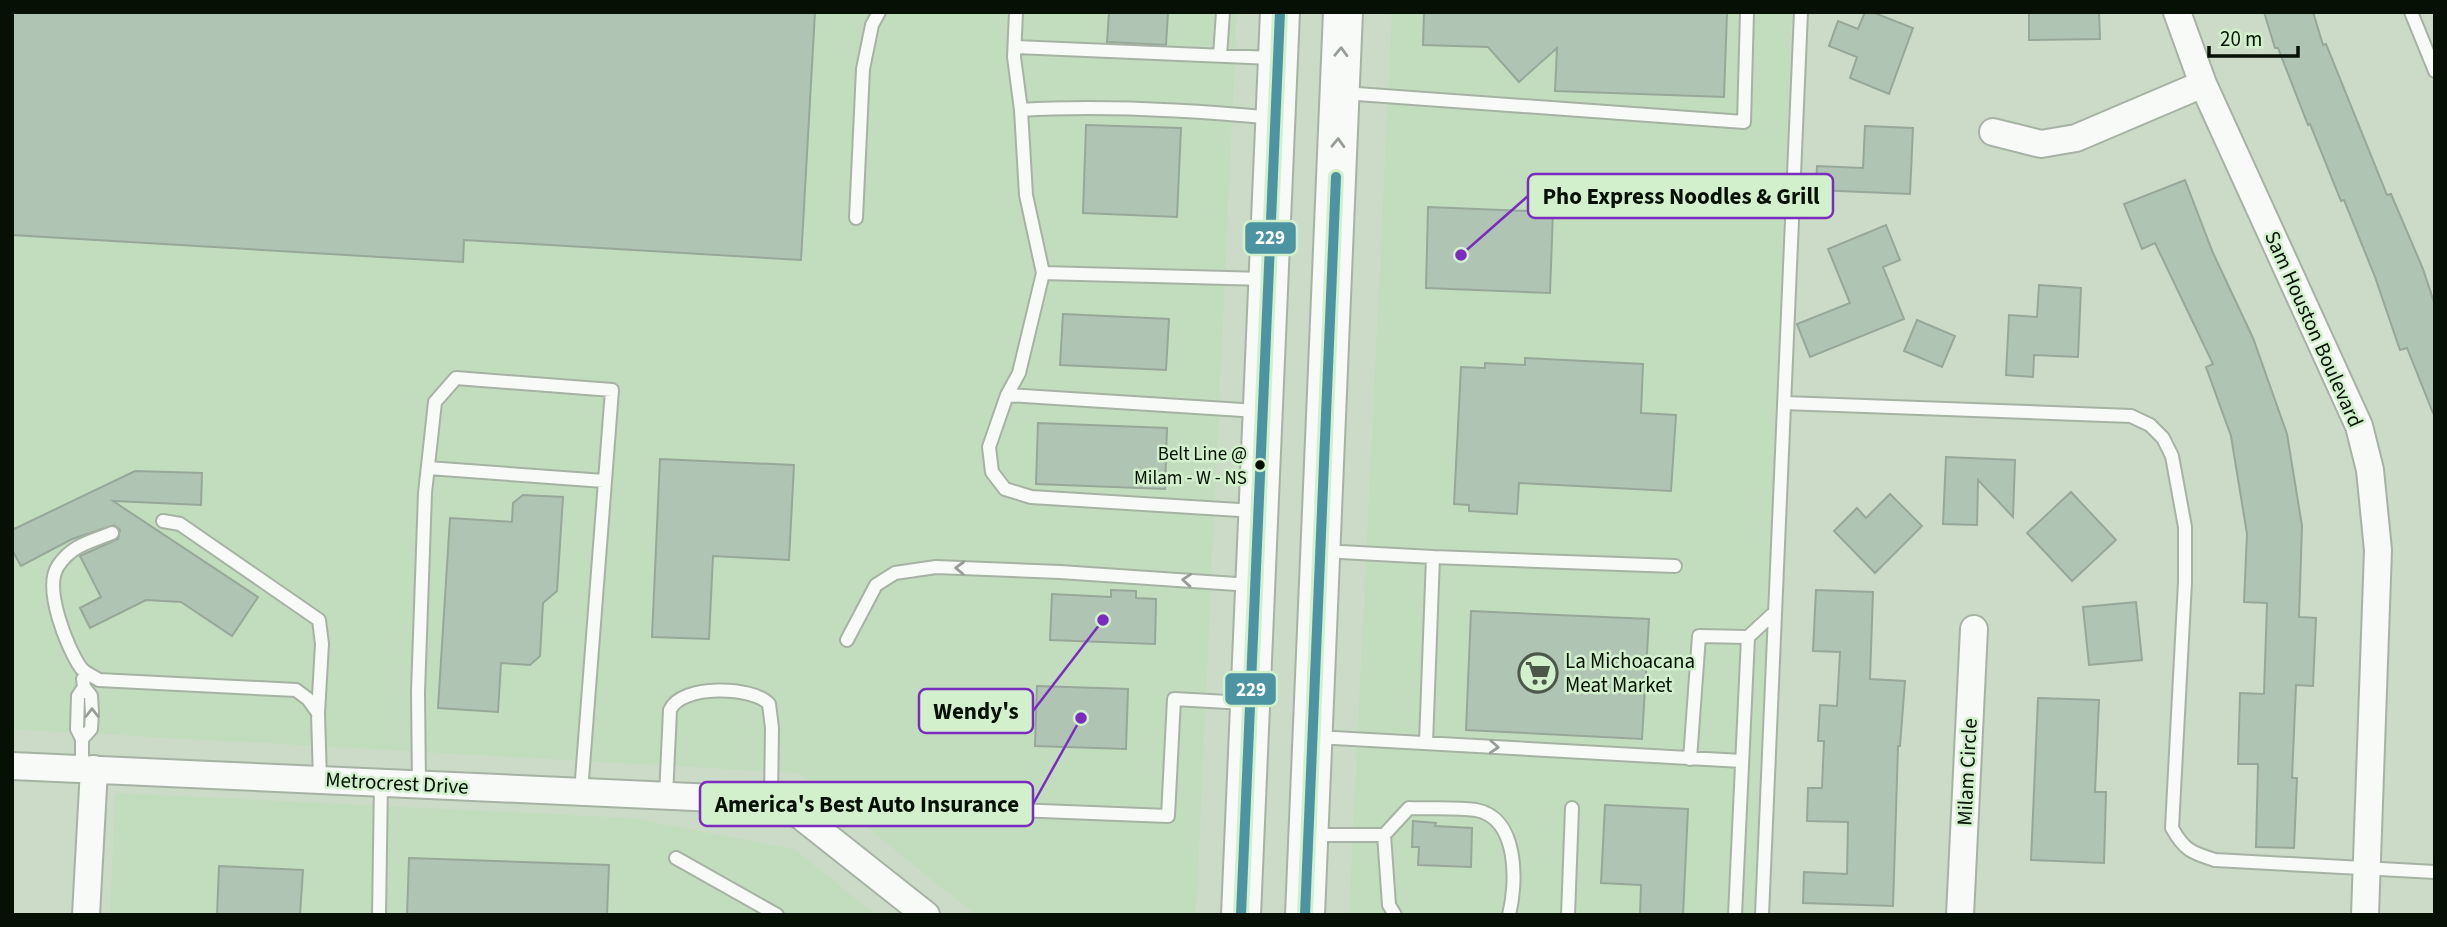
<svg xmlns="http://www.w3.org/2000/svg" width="2447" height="927" font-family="'Source Sans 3',sans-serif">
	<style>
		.built { fill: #c2ddbd }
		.building { fill: #b0c4b4; stroke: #97a799; stroke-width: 2 }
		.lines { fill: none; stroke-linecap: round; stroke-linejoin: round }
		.service-casing { stroke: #a6b2a3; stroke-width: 16 }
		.minor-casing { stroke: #a6b2a3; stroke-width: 30 }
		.primary-casing { stroke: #a6b2a3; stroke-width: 42 }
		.service { stroke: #f7faf7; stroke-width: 12 }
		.minor { stroke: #f7faf7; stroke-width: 26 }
		.primary { stroke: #f7faf7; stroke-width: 38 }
		.bus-1-casing { stroke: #d2f0cc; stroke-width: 16 }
		.bus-1 { stroke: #4d94a3; stroke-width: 10 }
		.oneway { stroke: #979c96 }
		.bus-dot { fill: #061005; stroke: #d2f0cc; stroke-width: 2.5 }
		.labels { text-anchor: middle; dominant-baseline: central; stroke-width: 5; stroke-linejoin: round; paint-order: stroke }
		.bus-label { font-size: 19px; fill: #061005; stroke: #d2f0cc; text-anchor: end }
		.street-label { font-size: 21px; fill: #061005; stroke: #d2f0cc }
		.poi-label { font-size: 21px; fill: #061005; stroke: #d2f0cc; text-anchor: start }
		.leader { fill: none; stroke: #7b2cbf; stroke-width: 2.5 }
		.callout-dot { fill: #7b2cbf; stroke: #d2f0cc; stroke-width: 2.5 }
		.callout { fill: #d2f0cc; stroke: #7b2cbf; stroke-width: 2.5 }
		.callout-label { font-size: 23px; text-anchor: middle; font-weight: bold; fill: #061005 }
		.line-badge { stroke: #d2f0cc; stroke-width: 2.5 }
		.badge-label { font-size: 19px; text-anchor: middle; font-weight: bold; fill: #fff }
	</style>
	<rect width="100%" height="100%" fill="#cbdbc7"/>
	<!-- built -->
	<path class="built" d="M 12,12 L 1237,12 L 1196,915 L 976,915 L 799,773 L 12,729 Z
		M 1392,12 L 1792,12 L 1754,915 L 1349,915 Z
		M 115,793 L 630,818 L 794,849 L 876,915 L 110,915 Z"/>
	<!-- building -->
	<path class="building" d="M 12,12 L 815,12 L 801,260 L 464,240 L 463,262 L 12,235 Z
		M 1109,12 L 1168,12 L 1166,45 L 1107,42 Z
		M 1424,12 L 1727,12 L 1724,97 L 1555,91 L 1557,48 L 1519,82 L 1488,47 L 1423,45 Z
		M 1865,12 L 1872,12 L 1913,28 L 1889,94 L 1850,78 L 1857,57 L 1829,46 L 1838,21 L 1858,29 Z
		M 2029,12 L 2099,12 L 2100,39 L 2029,40 Z
		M 2264,12 L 2313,12 L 2323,45 L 2326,44 L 2387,195 L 2391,194 L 2423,269 L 2435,305 L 2435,413 L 2433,413 L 2407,348 L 2400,350 L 2375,277 L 2344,200 L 2341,201 L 2310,124 L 2308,125 L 2278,48 L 2275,48 Z
		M 1086,125 L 1181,128 L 1177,217 L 1083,213 Z
		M 1865,126 L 1913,128 L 1910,194 L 1816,190 L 1817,166 L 1863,168 Z
		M 2185,180 L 2213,253 L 2253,338 L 2287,434 L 2302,526 L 2299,617 L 2316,618 L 2313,686 L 2296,685 L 2292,778 L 2297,778 L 2294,848 L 2256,847 L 2258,764 L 2238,764 L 2240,693 L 2264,694 L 2267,603 L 2244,602 L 2247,534 L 2231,436 L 2206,367 L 2213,364 L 2155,243 L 2142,249 L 2124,204 Z
		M 1428,207 L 1553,212 L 1550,293 L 1426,288 Z
		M 1886,225 L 1900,260 L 1883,267 L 1904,319 L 1810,357 L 1797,324 L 1850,303 L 1828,249 Z
		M 2039,285 L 2081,288 L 2078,357 L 2034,355 L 2033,377 L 2006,375 L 2009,315 L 2037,317 Z
		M 1063,314 L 1169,319 L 1166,370 L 1060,365 Z
		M 1917,320 L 1955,336 L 1942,367 L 1904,351 Z
		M 1525,358 L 1643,364 L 1641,413 L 1676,415 L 1671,491 L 1519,483 L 1517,514 L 1469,511 L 1469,505 L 1454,504 L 1461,367 L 1485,368 L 1485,363 L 1525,365 Z
		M 1038,423 L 1167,428 L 1165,489 L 1036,484 Z
		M 1946,457 L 2015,460 L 2013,517 L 1978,480 L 1977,525 L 1943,524 Z
		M 660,459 L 794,465 L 789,560 L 713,556 L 709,639 L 652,637 Z
		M 135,471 L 202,473 L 201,505 L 113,501 L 258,597 L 232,636 L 181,602 L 146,600 L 90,628 L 80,608 L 101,597 L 80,556 L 118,539 L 120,530 L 114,525 L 72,539 L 21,566 L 12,550 L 12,530 Z
		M 2071,492 L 2116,540 L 2072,581 L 2027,533 Z
		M 1890,494 L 1922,526 L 1875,573 L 1834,531 L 1857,508 L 1866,518 Z
		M 523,495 L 563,497 L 557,591 L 543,603 L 540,656 L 530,665 L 501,663 L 498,712 L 438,708 L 450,518 L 512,522 L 513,503 Z
		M 1111,590 L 1136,591 L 1136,598 L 1156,599 L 1155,644 L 1050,640 L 1052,594 L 1111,597 Z
		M 1816,590 L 1873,592 L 1870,679 L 1905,681 L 1900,746 L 1898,746 L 1893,906 L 1803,903 L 1804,872 L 1847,874 L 1848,822 L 1807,821 L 1808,788 L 1822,788 L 1824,741 L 1818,741 L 1820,705 L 1837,706 L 1840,652 L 1813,651 Z
		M 2136,602 L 2142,660 L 2089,665 L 2083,607 Z
		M 1471,611 L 1649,619 L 1642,739 L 1466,730 Z
		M 1037,686 L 1128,689 L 1126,749 L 1035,746 Z
		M 2038,698 L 2099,700 L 2095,792 L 2106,792 L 2104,863 L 2031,860 Z
		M 1605,805 L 1688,809 L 1683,915 L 1640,915 L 1641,885 L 1601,883 Z
		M 1413,821 L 1436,823 L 1435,826 L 1472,828 L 1471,867 L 1418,865 L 1419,847 L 1412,847 Z
		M 409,858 L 609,865 L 607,915 L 407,915 Z
		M 219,866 L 303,870 L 300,915 L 217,915 Z"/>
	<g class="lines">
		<!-- service casing -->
		<g class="service-casing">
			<path id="service" d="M 1016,12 L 1014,57 L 1021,110
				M 2411,12 L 2435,71
				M 1015,47 L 1273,58
				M 1220,56 L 1223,12
				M 1343,93 L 1744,122 L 1747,12
				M 856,218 L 863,69 L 872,25 L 879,12
				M 1043,273 L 1026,195 L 1021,110 C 1105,105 1189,110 1272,118
				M 1007,395 L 1258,411
				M 1784,403 L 2131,416 L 2150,425 L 2163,438 L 2172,456 L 2185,527 L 2185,582 L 2172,828 C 2184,850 2192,853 2215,860 L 2435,872
				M 428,468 L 604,481
				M 1255,511 L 1031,497 L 1005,489 L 992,472 L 989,447 L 1007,395 L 1019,373 L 1043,273 L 1264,279
				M 163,521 L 180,524 L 319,620 L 322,644 L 318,713
				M 112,533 C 90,542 72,545 58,566 C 43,588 67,648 81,668 C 85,673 93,676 99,680 L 296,690 L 308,699 L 318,713 L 320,780
				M 1322,551 L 1433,557 L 1426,743
				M 1433,557 L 1675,566
				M 847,640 L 876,585 L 895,573 L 936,567 L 1060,572 L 1251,585
				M 1316,737 L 1742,761
				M 82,739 L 91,729 L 92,712 L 91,696 L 84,687 L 83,679
				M 1690,759 L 1699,636 L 1748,637
				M 82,769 L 82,739 L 77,729 L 78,696 L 84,687
				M 419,785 L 418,692 L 425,493 L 435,402 L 456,378 L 612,390 L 581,792
				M 666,796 L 670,710 C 681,684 753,686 769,704 L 772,728 L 771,801
				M 788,801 L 1168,816 L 1174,699 L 1246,703
				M 1313,835 L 1384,835 L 1409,808 C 1431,809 1455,807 1476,810 C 1519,818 1517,883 1509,915
				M 1384,835 L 1389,905 L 1395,915
				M 676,858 L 777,915
				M 379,915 L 381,782
				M 1568,915 L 1572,808
				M 1735,915 L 1748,637 L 1775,612
				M 1762,915 L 1801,12"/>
		</g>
		<!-- minor casing -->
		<g class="minor-casing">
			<path id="minor" d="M 2177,12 L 2203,84 L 2359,426 L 2370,470 L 2378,550 L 2365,915
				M 1993,132 L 2041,144 L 2076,138 L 2203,84
				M 12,766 L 782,801 L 926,915
				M 86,915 L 94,769
				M 1960,915 L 1974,629"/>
		</g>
		<!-- primary casing -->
		<g class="primary-casing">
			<path id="primary" d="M 1241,915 L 1280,12
				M 1305,915 L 1343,12"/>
		</g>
		<!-- service -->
		<use href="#service" class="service"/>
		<!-- minor -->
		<use href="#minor" class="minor"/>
		<!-- primary -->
		<use href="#primary" class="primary"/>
		<!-- bus-1 casing -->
		<g class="bus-1-casing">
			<path id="bus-1" d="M 1241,915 L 1280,12
				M 1305,915 L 1336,177"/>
		</g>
		<!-- bus-1 -->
		<use href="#bus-1" class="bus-1"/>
	</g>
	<!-- one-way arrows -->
	<defs><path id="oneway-chevron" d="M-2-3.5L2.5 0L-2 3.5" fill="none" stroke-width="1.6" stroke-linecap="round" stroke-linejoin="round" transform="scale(1.75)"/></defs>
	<g class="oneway">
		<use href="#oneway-chevron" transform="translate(1341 52) rotate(-88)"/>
		<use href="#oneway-chevron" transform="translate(1338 143) rotate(-88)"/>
		<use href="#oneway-chevron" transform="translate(960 568) rotate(-178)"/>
		<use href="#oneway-chevron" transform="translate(1187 580) rotate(-176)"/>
		<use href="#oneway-chevron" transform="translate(92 713) rotate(-90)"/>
		<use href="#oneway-chevron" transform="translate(1494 747) rotate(3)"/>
	</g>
	<!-- icons -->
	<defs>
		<g id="supermarket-ring" transform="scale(2.0125)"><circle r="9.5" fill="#d2f0cc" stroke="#4b5749" stroke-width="1.5"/><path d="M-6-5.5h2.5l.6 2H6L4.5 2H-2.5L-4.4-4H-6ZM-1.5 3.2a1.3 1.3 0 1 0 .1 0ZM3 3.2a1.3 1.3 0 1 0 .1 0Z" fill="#4b5749"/></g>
	</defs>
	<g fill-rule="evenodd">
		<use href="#supermarket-ring" x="1538" y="673"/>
	</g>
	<!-- markers -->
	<circle class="bus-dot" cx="1260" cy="465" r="6"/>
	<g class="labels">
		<!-- bus labels -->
		<g class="bus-label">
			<text x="1247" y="454">Belt Line @<tspan x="1247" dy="24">Milam - W - NS</tspan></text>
		</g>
		<!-- street labels -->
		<g class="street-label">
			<text transform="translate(2314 329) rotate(66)">Sam Houston Boulevard</text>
			<text transform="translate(1967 772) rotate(-87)">Milam Circle</text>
			<text transform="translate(397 783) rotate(3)">Metrocrest Drive</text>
		</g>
		<!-- poi labels -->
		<g class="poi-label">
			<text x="1565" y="661">La Michoacana<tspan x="1565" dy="24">Meat Market</tspan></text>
		</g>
	</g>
	<!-- callouts -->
	<path class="leader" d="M1461 255L1528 196M1103 620L1033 711M1081 718L1033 804"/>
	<g class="callout-dot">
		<circle cx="1461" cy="255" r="7"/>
		<circle cx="1103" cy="620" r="7"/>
		<circle cx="1081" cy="718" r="7"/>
	</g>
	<g class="callout">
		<rect x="1528" y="174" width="305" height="44" rx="7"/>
		<rect x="919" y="689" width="114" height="44" rx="7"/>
		<rect x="700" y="782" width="333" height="44" rx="7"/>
	</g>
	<g class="callout-label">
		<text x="1681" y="204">Pho Express Noodles &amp; Grill</text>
		<text x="976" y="719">Wendy's</text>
		<text x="867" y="812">America's Best Auto Insurance</text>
	</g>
	<g class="line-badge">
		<rect x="1244" y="221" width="53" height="34" rx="7" fill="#4d94a3"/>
		<rect x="1224" y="672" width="53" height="34" rx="7" fill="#4d94a3"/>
	</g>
	<g class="badge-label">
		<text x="1270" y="244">229</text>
		<text x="1251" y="696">229</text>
	</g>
	<!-- border -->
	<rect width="2447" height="927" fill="none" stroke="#061005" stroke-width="28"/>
	<!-- scale -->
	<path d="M2209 46v10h89v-10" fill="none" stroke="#061005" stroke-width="3.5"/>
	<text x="2220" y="46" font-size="21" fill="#061005" stroke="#d2f0cc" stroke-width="5" paint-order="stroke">20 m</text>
</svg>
